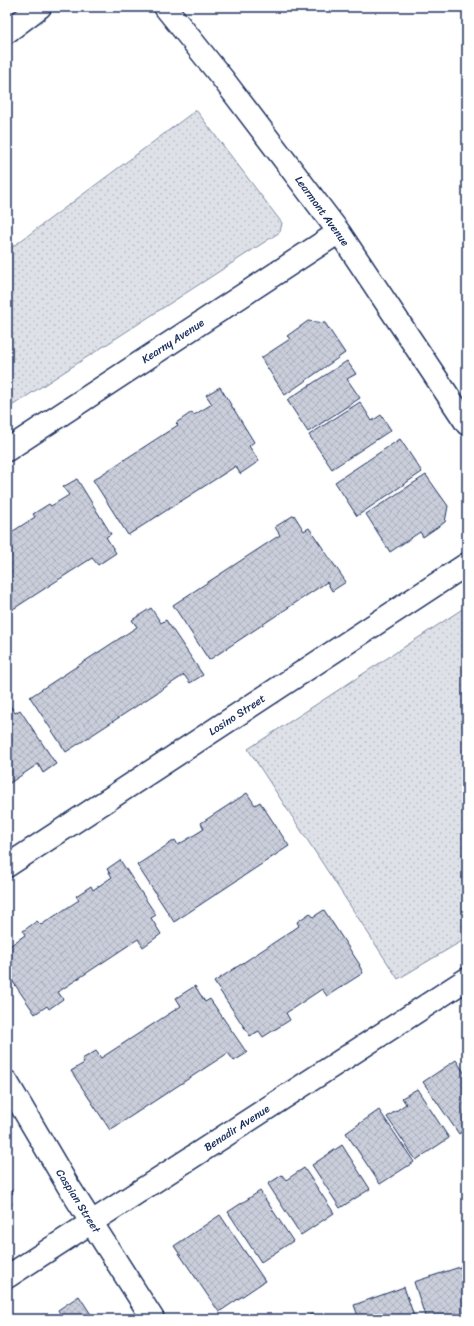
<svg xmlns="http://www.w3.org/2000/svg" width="474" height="1326" font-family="Sriracha,sans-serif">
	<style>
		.park { fill: url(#park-dots); stroke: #7c88a2 }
		.building { fill: url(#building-cross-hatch); stroke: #1b2f5e }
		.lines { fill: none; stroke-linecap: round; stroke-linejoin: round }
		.street-casing { stroke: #1b2f5e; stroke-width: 25 }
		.street { stroke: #fff; stroke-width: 22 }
		.labels { text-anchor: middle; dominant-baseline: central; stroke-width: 4; stroke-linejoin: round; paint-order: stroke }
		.street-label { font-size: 11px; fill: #1b2f5e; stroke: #fff }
	</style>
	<defs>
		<pattern id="park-dots" width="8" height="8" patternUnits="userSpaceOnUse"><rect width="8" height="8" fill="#dee1e7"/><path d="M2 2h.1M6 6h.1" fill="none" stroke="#bec1c9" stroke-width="1.8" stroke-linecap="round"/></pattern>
		<pattern id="building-cross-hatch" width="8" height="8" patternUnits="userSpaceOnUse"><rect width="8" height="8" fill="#caceda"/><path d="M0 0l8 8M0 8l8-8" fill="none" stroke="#adb1be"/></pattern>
	</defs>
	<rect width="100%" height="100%" fill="#fff"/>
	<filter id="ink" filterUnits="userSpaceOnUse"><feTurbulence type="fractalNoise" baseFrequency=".025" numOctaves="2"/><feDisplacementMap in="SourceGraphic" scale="8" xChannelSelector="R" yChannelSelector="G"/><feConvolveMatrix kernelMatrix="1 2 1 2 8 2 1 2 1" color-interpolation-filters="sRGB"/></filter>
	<g filter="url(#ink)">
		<!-- park -->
		<path class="park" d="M 196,110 L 282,223 L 280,232 L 7,409 L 7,251 Z
			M 467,606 L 467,938 L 398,979 L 248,749 Z"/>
		<!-- building -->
		<path class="building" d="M 308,321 L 325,323 L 345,353 L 285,395 L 261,358 L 290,339 L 287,336 Z
			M 347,361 L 356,374 L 347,379 L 360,398 L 308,432 L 287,400 Z
			M 220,387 L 254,442 L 249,446 L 259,461 L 240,474 L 236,466 L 128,535 L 93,480 L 178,425 L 176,423 L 192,412 L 194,415 L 212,404 L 206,395 Z
			M 360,402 L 372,421 L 381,415 L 391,430 L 332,469 L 309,435 Z
			M 400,439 L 422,472 L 357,516 L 335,482 Z
			M 426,475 L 448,506 L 445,522 L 423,537 L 420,532 L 390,552 L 366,514 Z
			M 77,479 L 111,534 L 106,537 L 116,553 L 98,565 L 92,558 L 7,613 L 7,535 L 35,517 L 33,514 L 49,504 L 51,506 L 69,495 L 63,487 Z
			M 294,515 L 304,531 L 309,528 L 346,582 L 332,591 L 327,582 L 209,660 L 173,605 L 280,535 L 275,527 Z
			M 151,608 L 161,623 L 166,620 L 203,675 L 190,683 L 184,675 L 66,752 L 30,697 L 137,627 L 132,620 Z
			M 7,701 L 15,713 L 20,710 L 56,764 L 43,773 L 38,764 L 7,785 Z
			M 247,793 L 255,805 L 260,802 L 289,846 L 174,922 L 137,865 L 175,840 L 178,845 L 204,829 L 201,823 Z
			M 120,860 L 156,915 L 151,918 L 161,934 L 143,947 L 138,939 L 58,992 L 63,999 L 49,1009 L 47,1006 L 35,1014 L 7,973 L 7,948 L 25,935 L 23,931 L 37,921 L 41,925 L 79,900 L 76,896 L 91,886 L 93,890 L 112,877 L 107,869 Z
			M 324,910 L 360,965 L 359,965 L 363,973 L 327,996 L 322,989 L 286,1013 L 290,1020 L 263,1037 L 259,1031 L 250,1036 L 214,982 L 299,926 L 297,922 L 310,913 L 313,917 Z
			M 195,986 L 205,1002 L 210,999 L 247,1053 L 234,1061 L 228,1053 L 110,1130 L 71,1071 L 84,1063 L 82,1059 L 96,1051 L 101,1058 L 181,1006 L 176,998 Z
			M 456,1060 L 467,1077 L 467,1128 L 459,1134 L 423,1082 Z
			M 417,1089 L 449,1138 L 416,1160 L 387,1117 L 406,1104 L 402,1098 Z
			M 379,1110 L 414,1162 L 380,1184 L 346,1133 Z
			M 342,1145 L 370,1189 L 340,1208 L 312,1165 Z
			M 304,1168 L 334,1213 L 301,1235 L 268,1184 L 282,1175 L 286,1180 Z
			M 7,1184 L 13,1193 L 8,1197 L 12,1204 L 7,1208 Z
			M 260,1191 L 293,1241 L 261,1262 L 228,1212 Z
			M 220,1215 L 265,1281 L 219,1312 L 174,1246 Z
			M 463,1266 L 467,1280 L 467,1319 L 426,1319 L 414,1282 Z
			M 404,1287 L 415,1319 L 359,1319 L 354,1305 Z
			M 79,1296 L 94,1319 L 63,1319 L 58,1310 Z
			M 312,1314 L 314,1319 L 299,1319 Z"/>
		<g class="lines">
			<!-- street casing -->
			<g class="street-casing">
				<path id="street" d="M 165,7 L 223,79 L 339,232 L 467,424
					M 7,32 L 40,7
					M 7,450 L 339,232
					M 7,866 L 467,564
					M 7,1082 L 67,1184 L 153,1319
					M 7,1277 L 467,979"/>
			</g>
			<!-- street -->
			<use href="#street" class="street"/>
		</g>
	</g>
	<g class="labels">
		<!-- street labels -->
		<g class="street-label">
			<text transform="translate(322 211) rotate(54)">Learmont Avenue</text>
			<text transform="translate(173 341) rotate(-33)">Kearny Avenue</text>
			<text transform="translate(237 715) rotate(-33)">Losino Street</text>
			<text transform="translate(237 1128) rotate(-33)">Benadir Avenue</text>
			<text transform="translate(78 1201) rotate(58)">Caspian Street</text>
		</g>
	</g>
	<!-- margin -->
	<rect width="474" height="1326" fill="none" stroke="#fff" stroke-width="24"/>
	<rect x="12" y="12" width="450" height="1302" fill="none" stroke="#1b2f5e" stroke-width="1.5" filter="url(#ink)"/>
</svg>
